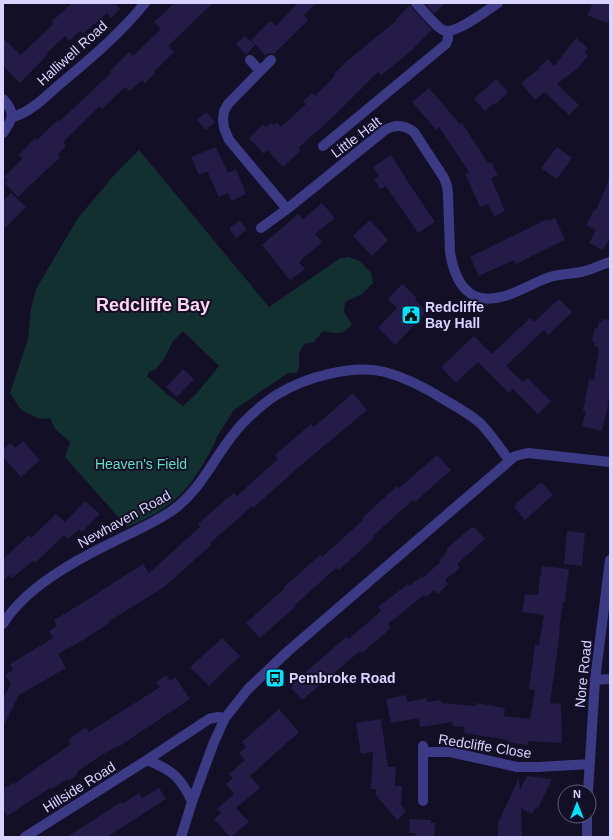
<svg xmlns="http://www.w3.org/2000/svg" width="613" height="840" font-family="Helvetica,sans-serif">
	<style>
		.green { fill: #12302f; fill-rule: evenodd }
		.building { fill: #241b47 }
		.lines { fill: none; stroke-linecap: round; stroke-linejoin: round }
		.minor { stroke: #3d3a85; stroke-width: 10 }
		.labels { text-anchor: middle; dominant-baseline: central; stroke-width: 4; stroke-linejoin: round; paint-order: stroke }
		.street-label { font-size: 14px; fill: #d9d4ff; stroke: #130f26 }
		.poi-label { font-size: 14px; font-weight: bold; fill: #d9d4ff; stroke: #130f26; text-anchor: start }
		.park-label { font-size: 14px; fill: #5fe0c0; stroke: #130f26 }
		.district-label { font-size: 18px; font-weight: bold; fill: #ffd6f0; stroke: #130f26 }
	</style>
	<rect width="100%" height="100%" fill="#130f26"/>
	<!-- green -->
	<path class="green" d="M 139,150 L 269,307 L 339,259 L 348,257 L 360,261 L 371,273 L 373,283 L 362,294 L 345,302 L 344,312 L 352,325 C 342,336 336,333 323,331 L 314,342 L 304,344 L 299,353 L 299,367 L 297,373 L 288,373 L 234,410 L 216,438 L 215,443 C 208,455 201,469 192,481 C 176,503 153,517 127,527 L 65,457 L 70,442 L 55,429 L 50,418 L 40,419 L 21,410 L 10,393 L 28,339 L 31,309 L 36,289 L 78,218 L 115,174 ZM 183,331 L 219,366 L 196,394 L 183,406 L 168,395 L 147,376 L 149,372 L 156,369 L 165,357 L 173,341 Z"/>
	<!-- building -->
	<path class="building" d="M 72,3 L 118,3 L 116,5 L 120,9 L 111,18 L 107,13 L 83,34 L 80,31 L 69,41 L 65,36 L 47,53 L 48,54 L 20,83 L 3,66 L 3,38 L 21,55 L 53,24 L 51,22 Z
		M 174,3 L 213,3 L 168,46 L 174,52 L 154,72 L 155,73 L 145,83 L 142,80 L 130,91 L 125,87 L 102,109 L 100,106 L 63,142 L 66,146 L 58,154 L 60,157 L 18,197 L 5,183 L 7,181 L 4,177 L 22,159 L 19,155 L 35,138 L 37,140 L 59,119 L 60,121 L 111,73 L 110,71 L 129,52 L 133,56 L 161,29 L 154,22 Z
		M 298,3 L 316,3 L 304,15 L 308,20 L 274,54 L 268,53 L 266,56 L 251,40 L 270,21 L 276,26 Z
		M 425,3 L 445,3 L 434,14 Z
		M 593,3 L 610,3 L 610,15 L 607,23 L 587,15 Z
		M 410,5 L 432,30 L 410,52 L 381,75 L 378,72 L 332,118 L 298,148 L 301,150 L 283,167 L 267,150 L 264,154 L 249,138 L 263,124 L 266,127 L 271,123 L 273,125 L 277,122 L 281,127 L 306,104 L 303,101 L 312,93 L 315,96 L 335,76 L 334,74 L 347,61 L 397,20 L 396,19 Z
		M 245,36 L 255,45 L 246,55 L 236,44 Z
		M 576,38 L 588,48 L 585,53 L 588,56 L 579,67 L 557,84 L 579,105 L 569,115 L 545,92 L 535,100 L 521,83 L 540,68 L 539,67 L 548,59 L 554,66 Z
		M 496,79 L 508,92 L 496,104 L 494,103 L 485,111 L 474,99 Z
		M 429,88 L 460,124 L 462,123 L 488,163 L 491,162 L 498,175 L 491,178 L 505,211 L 494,217 L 488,204 L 480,207 L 465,174 L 469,172 L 439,127 L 436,130 L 412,102 Z
		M 206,112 L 215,122 L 206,130 L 197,120 Z
		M 216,147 L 228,173 L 236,169 L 246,194 L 231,201 L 228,193 L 219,197 L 207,171 L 199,175 L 191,157 Z
		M 557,147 L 572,158 L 557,179 L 541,168 Z
		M 391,155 L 410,185 L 435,222 L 418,233 L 386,186 L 380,189 L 374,179 L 379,176 L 373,167 Z
		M 610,178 L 610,237 L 603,250 L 589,243 L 596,230 L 586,225 L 594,210 L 596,210 Z
		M 11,193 L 26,207 L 3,230 L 3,201 Z
		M 322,203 L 335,218 L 315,234 L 322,242 L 299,262 L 305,269 L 290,280 L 262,245 L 298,214 L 303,219 Z
		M 555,218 L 565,240 L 516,264 L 514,260 L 479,276 L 470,257 L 547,219 L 548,221 Z
		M 240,220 L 247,230 L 236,238 L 229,228 Z
		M 370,220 L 388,240 L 372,256 L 353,236 Z
		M 402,284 L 417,298 L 415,300 L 427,312 L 395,345 L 378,328 L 397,308 L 388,299 Z
		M 559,299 L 572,312 L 548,335 L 544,330 L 506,366 L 523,382 L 528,378 L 551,401 L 538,414 L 513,389 L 509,393 L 478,362 L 456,383 L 441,367 L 474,336 L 492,354 L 530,318 L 534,322 Z
		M 603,319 L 610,320 L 610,387 L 607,411 L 602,431 L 582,426 L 586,412 L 583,411 L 589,379 L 594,380 L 599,347 L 594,346 L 595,342 L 592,342 L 595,328 L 598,328 L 599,321 L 602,322 Z
		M 183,369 L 194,379 L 177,397 L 166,387 Z
		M 353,393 L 367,410 L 300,466 L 253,508 L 252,506 L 240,517 L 210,543 L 211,545 L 164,587 L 108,622 L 109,623 L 83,640 L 58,654 L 66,668 L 19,695 L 3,727 L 3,698 L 11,684 L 5,675 L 13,670 L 10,664 L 53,638 L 49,631 L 57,626 L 54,620 L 79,605 L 143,564 L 149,573 L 200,527 L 198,524 L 225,500 L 234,493 L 237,496 L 278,459 L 275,455 L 311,424 L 314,427 Z
		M 23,441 L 40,460 L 21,477 L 3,457 L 3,449 L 10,443 L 15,448 Z
		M 437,455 L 451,470 L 415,502 L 413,500 L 373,536 L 374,538 L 339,570 L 336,568 L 295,605 L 296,606 L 260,638 L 246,623 L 285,588 L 284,587 L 320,555 L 322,557 L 363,520 L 362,518 L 397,486 L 399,488 Z
		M 540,483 L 541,484 L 542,483 L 553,495 L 525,520 L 514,507 L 516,506 L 515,504 Z
		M 85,501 L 100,514 L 82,532 L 79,529 L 68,539 L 64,535 L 35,563 L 33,561 L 12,578 L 10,575 L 3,581 L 3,559 L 29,535 L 31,538 L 56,514 L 65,522 Z
		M 472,527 L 473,528 L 474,527 L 485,539 L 457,564 L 460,568 L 445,580 L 448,584 L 438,594 L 434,590 L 426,597 L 424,595 L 388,624 L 391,628 L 362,653 L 360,651 L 302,700 L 291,688 L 293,686 L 291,685 L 346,637 L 349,639 L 381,611 L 378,607 L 408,584 L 409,586 L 422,576 L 423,578 L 440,562 L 439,560 L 447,553 L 446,552 L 448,550 L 446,549 Z
		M 567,531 L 585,533 L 582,566 L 564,564 Z
		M 542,566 L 569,569 L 565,602 L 563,602 L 559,631 L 560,631 L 550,703 L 561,704 L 562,743 L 528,741 L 528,745 L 507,742 L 508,740 L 464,733 L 465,727 L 452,726 L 453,722 L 420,727 L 419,718 L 391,723 L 386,699 L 406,695 L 407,702 L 427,698 L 427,702 L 441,700 L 442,703 L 476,706 L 476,703 L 505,708 L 504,716 L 530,719 L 535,690 L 529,689 L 529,688 L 535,645 L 539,645 L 544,615 L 522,612 L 525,594 L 538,595 L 540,576 L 541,576 Z
		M 222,638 L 240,656 L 209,686 L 190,667 Z
		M 166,675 L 170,681 L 175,677 L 190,699 L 118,747 L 118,746 L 100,756 L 81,769 L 77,772 L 78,774 L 68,781 L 67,779 L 51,789 L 50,788 L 7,816 L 3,809 L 3,789 L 13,783 L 14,784 L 71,744 L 68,740 L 86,727 L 89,732 L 160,687 L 156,682 Z
		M 279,709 L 299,732 L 250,776 L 260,788 L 236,808 L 249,822 L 231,837 L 230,837 L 214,819 L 221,813 L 217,809 L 234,794 L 226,784 L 233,778 L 229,774 L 245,760 L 239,753 L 246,747 L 242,742 Z
		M 381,719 L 388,767 L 396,767 L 395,786 L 402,786 L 401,805 L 406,812 L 397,820 L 376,795 L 376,789 L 371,789 L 373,752 L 361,754 L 356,723 Z
		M 527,776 L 552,779 L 538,808 L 536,807 L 532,814 L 521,808 L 522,837 L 498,837 L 498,823 L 519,778 L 520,790 Z
		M 159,788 L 166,799 L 107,837 L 67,837 L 121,802 L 122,804 L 139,793 L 142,798 Z
		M 410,819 L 431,820 L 431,823 L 435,823 L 434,837 L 415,837 L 416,833 L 409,833 Z"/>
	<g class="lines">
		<!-- minor -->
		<path class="minor" d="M 416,3 C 423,10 435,26 443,30 C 454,36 487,10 498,3
			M 250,60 L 260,71
			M 271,60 L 228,104 L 224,111 L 223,119 L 224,128 L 229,140 L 287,209
			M 3,99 C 16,113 13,119 3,133
			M 13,117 C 31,112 46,96 60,84 C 90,59 121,33 145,3
			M 323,146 L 446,44 L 448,39 L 448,32
			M 261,228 L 287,209 L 385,130 C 395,124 405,125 414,132 L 444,178 L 447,186 L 448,194 L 450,252 C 455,283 469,307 505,296 C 521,291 535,282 550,277 C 560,274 571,274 581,272 C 591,270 600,265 610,262
			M 3,624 C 25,588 74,561 111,543 C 132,532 153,524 173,510 C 205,487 217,449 244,422 C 254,412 266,401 278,394 C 306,377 353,364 385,372 C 407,378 426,388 445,400 C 457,407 470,414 480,423 C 491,434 500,448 509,460
			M 595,680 L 610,679
			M 423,746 L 423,801
			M 423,752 L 450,752 L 517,767 L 538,767 L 590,764
			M 147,760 C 172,770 181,777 192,802
			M 588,792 L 595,680 L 610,560
			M 25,837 L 147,760 L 209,719 L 218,717 L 225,718
			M 181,837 L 192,802 L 214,742 L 225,718 L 248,689 L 287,652 L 515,456 L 528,453 L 610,462
			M 587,837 L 587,816"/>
	</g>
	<!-- icons -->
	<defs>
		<g id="civic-square" transform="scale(1)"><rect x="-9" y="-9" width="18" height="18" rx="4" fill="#00e5ff" stroke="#130f26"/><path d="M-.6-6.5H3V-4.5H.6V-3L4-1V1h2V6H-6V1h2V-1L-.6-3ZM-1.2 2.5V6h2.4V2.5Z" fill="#111"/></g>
		<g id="bus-square" transform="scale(1)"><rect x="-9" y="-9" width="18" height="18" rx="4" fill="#00e5ff" stroke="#130f26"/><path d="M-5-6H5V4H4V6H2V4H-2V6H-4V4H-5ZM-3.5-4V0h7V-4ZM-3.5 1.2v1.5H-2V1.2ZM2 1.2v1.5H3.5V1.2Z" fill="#111"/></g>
	</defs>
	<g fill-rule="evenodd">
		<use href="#civic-square" x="411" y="315"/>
		<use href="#bus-square" x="275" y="678"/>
	</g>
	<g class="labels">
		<!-- street labels -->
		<g class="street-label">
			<text transform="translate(72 53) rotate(-42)">Halliwell Road</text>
			<text transform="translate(356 137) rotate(-37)">Little Halt</text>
			<text transform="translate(124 519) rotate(-29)">Newhaven Road</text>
			<text transform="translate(583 674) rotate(-84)">Nore Road</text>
			<text transform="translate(485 746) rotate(9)">Redcliffe Close</text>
			<text transform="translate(79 787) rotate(-32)">Hillside Road</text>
		</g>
		<!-- poi labels -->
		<g class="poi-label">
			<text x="425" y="307">Redcliffe<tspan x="425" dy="16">Bay Hall</tspan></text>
			<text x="289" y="678">Pembroke Road</text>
		</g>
		<!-- park labels -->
		<g class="park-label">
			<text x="141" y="464">Heaven's Field</text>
		</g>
		<!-- district labels -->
		<g class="district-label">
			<text x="153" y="305">Redcliffe Bay</text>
		</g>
	</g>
	<!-- border -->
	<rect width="613" height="840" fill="none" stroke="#d9d4ff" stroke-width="8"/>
	<!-- north arrow -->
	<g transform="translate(577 804)"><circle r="19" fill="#130f26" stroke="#625e7d"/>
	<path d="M0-3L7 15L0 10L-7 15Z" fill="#00e5ff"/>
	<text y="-6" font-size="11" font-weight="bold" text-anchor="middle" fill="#d9d4ff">N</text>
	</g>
</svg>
